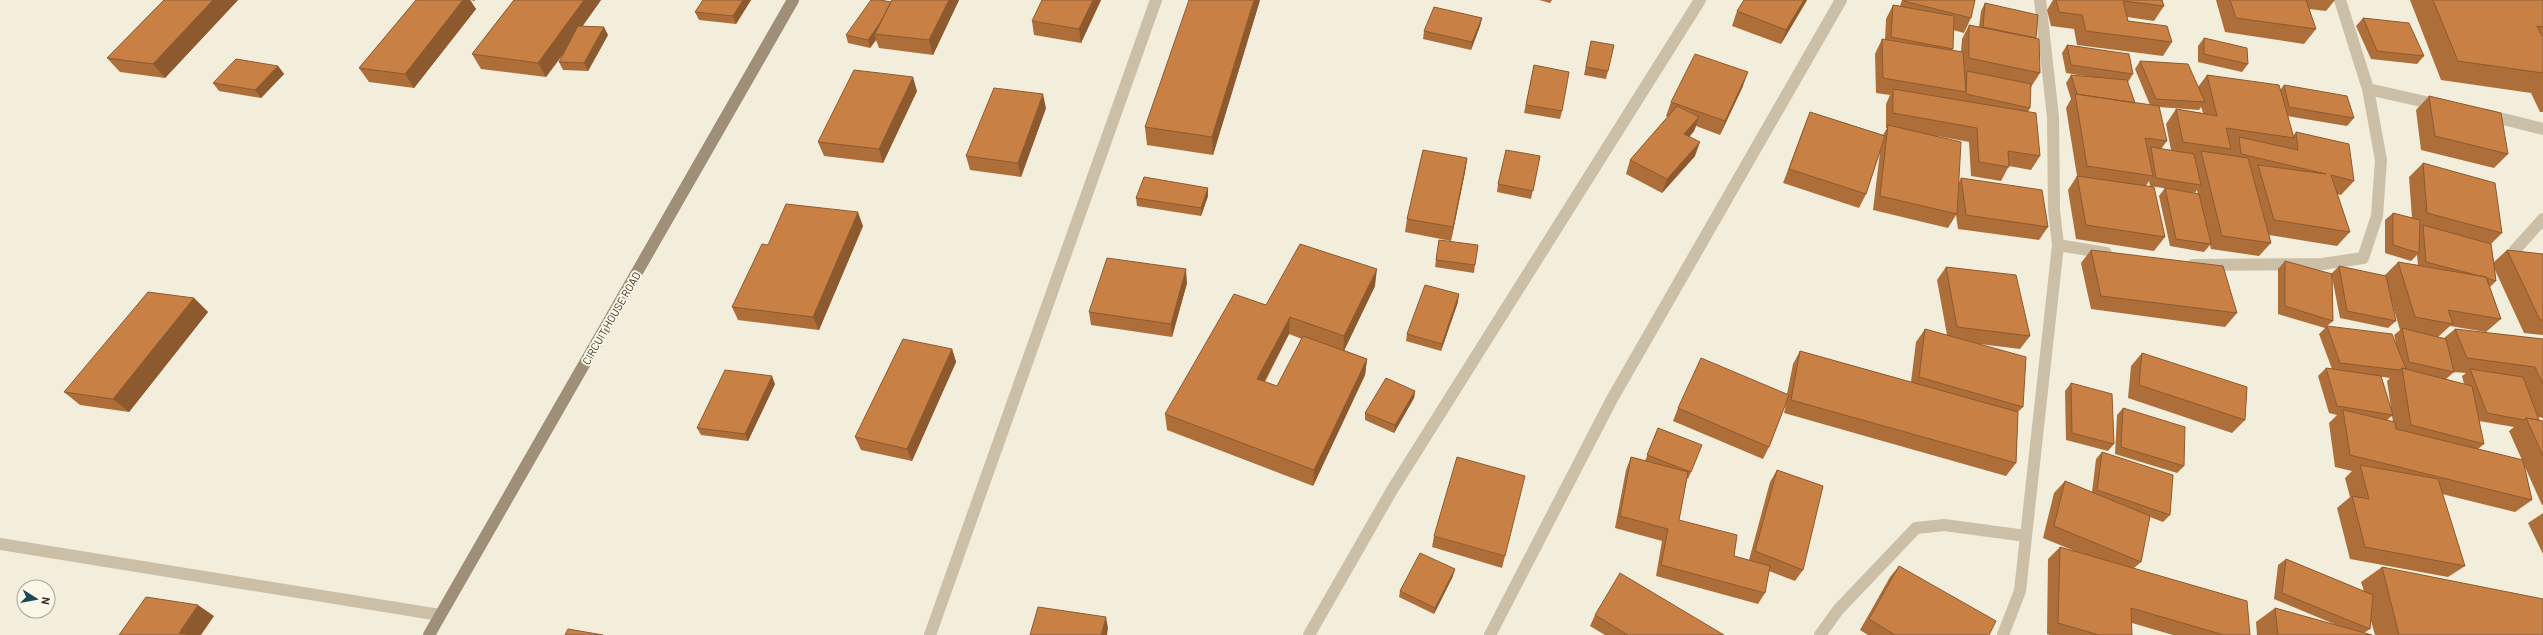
<svg xmlns="http://www.w3.org/2000/svg" width="2543" height="635" font-family="Barlow,sans-serif">
	<style>
		.lines { fill: none; stroke-linecap: round; stroke-linejoin: round }
		.street { stroke: #cbbfa7; stroke-width: 12 }
		.secondary { stroke: #9f8f78; stroke-width: 12 }
		.wall { fill: #ad6e3a; fill-rule: evenodd }
		.shaded-wall { fill: #8d5a30 }
		.building { fill: #c98044; stroke: #8d5a30 }
		.labels { text-anchor: middle; dominant-baseline: central; stroke-width: 4; stroke-linejoin: round; paint-order: stroke }
		.street-label { font-size: 11px; fill: #373028; stroke: #faf6e8 }
	</style>
	<rect width="100%" height="100%" fill="#f3eddc"/>
	<g class="lines">
		<!-- street -->
		<path class="street" d="M 2340,0 L 2368,89
			M 2487,115 L 2543,129
			M 2058,245 L 2106,253
			M 2515,250 L 2543,219
			M 2193,265 L 2322,264 L 2363,258 L 2377,216 L 2381,160 L 2368,89 L 2439,105
			M 0,544 L 440,615
			M 930,635 L 1156,0
			M 1309,635 L 1392,490 L 1700,0
			M 1490,635 L 1612,399 L 1841,0
			M 1820,635 L 1838,610 L 1916,528 L 1944,525 L 2026,536
			M 2003,635 L 2020,591 L 2058,245 L 2054,210 L 2053,117 L 2040,0"/>
		<!-- secondary -->
		<path class="secondary" d="M 429,635 L 793,0"/>
	</g>
	<!-- wall -->
	<path class="wall" d="M 164,0 L 238,0 L 165,78 L 120,72 L 107,58 Z
		M 416,0 L 475,0 L 475,1 L 470,0 L 476,9 L 414,88 L 369,82 L 359,68 Z
		M 514,0 L 601,0 L 582,27 L 608,35 L 588,71 L 563,70 L 559,62 L 565,52 L 546,77 L 481,69 L 472,54 Z
		M 751,0 L 736,24 L 699,20 L 695,12 Z
		M 892,0 L 959,0 L 933,55 L 879,48 L 876,40 L 870,48 L 848,43 L 846,35 L 891,2 Z
		M 1101,0 L 1081,43 L 1034,35 L 1032,21 Z
		M 1260,0 L 1213,155 L 1147,145 L 1145,127 Z
		M 1539,0 L 1552,0 L 1550,3 Z
		M 1744,0 L 1807,0 L 1781,44 L 1732,26 L 1737,11 Z
		M 1902,0 L 1975,0 L 1971,18 L 1964,33 L 1953,30 L 1953,49 L 1952,50 L 1961,52 L 1962,39 L 1969,25 L 1979,27 L 1981,11 L 1985,3 L 2036,38 L 2040,73 L 2031,87 L 2030,87 L 2030,108 L 2028,112 L 2040,156 L 2031,170 L 2009,166 L 2001,181 L 1971,176 L 1969,142 L 1937,136 L 1959,182 L 1961,178 L 2048,227 L 2039,240 L 1958,229 L 1956,215 L 1948,228 L 1873,210 L 1880,152 L 1866,194 L 1859,208 L 1783,183 L 1804,127 L 1810,112 L 1883,135 L 1887,128 L 1886,128 L 1886,104 L 1890,95 L 1876,93 L 1875,54 L 1882,39 L 1885,40 L 1886,19 L 1893,5 L 1900,6 Z
		M 2053,0 L 2162,0 L 2164,6 L 2154,21 L 2127,17 L 2128,21 L 2172,42 L 2163,56 L 2077,45 L 2074,29 L 2051,26 L 2047,10 Z
		M 2216,0 L 2335,0 L 2326,11 L 2309,9 L 2316,29 L 2304,44 L 2225,32 Z
		M 2410,0 L 2543,0 L 2543,112 L 2540,112 L 2531,93 L 2441,80 Z
		M 1482,18 L 1480,26 L 1471,50 L 1423,39 L 1424,31 Z
		M 2363,18 L 2424,56 L 2417,64 L 2371,59 L 2356,26 Z
		M 2204,38 L 2248,64 L 2242,72 L 2198,62 L 2198,46 Z
		M 1591,41 L 1608,71 L 1606,79 L 1584,75 Z
		M 2067,45 L 2133,74 L 2128,82 L 2135,103 L 2150,105 L 2135,69 L 2140,61 L 2198,87 L 2207,75 L 2280,90 L 2284,85 L 2354,118 L 2347,126 L 2287,116 L 2293,136 L 2296,132 L 2354,181 L 2341,195 L 2337,194 L 2350,232 L 2337,246 L 2269,235 L 2271,243 L 2259,256 L 2211,249 L 2210,245 L 2204,252 L 2170,246 L 2159,196 L 2165,188 L 2198,194 L 2197,190 L 2195,193 L 2150,186 L 2149,181 L 2146,186 L 2165,237 L 2154,251 L 2076,239 L 2068,190 L 2077,176 L 2066,108 L 2071,99 L 2066,83 L 2071,75 L 2097,78 L 2066,73 L 2062,53 ZM 2159,107 L 2199,110 L 2201,107 L 2203,113 L 2176,109 L 2166,124 L 2171,150 L 2161,149 L 2167,141 Z
		M 1534,65 L 1562,111 L 1560,119 L 1524,113 Z
		M 278,66 L 284,74 L 261,98 L 219,91 L 213,83 Z
		M 1743,86 L 1720,135 L 1696,126 L 1694,131 L 1690,136 L 1695,156 L 1662,193 L 1626,174 L 1630,160 L 1668,117 L 1666,116 L 1671,102 Z
		M 917,91 L 883,163 L 824,156 L 818,142 Z
		M 2429,96 L 2508,154 L 2494,168 L 2421,150 L 2416,110 Z
		M 1046,108 L 1021,177 L 970,170 L 966,156 Z
		M 1540,156 L 1531,199 L 1497,192 L 1498,184 Z
		M 1467,158 L 1465,172 L 1451,241 L 1405,232 L 1407,219 Z
		M 2423,163 L 2502,233 L 2491,244 L 2494,262 L 2507,250 L 2543,254 L 2543,335 L 2524,333 L 2495,270 L 2496,281 L 2490,287 L 2501,319 L 2486,332 L 2450,326 L 2438,337 L 2444,338 L 2455,329 L 2543,339 L 2543,418 L 2538,417 L 2539,420 L 2543,421 L 2543,505 L 2542,505 L 2524,465 L 2532,500 L 2515,512 L 2442,494 L 2465,566 L 2448,577 L 2350,559 L 2337,508 L 2350,497 L 2345,478 L 2352,471 L 2335,467 L 2329,423 L 2337,415 L 2329,413 L 2318,376 L 2326,368 L 2332,369 L 2319,334 L 2325,328 L 2278,314 L 2278,269 L 2285,261 L 2331,274 L 2339,266 L 2384,276 L 2398,262 L 2418,265 L 2417,255 L 2411,261 L 2385,253 L 2385,220 L 2393,213 L 2412,218 L 2409,177 ZM 2332,277 L 2340,318 L 2388,328 L 2396,321 L 2390,296 L 2400,330 L 2394,335 L 2396,343 L 2327,326 L 2333,321 ZM 2453,372 L 2466,373 L 2462,376 L 2464,384 L 2446,379 L 2454,372 ZM 2377,376 L 2390,378 L 2387,381 L 2391,408 ZM 2392,416 L 2393,422 L 2387,420 ZM 2479,421 L 2514,427 L 2509,431 L 2522,460 L 2478,449 L 2484,444 Z
		M 1208,188 L 1208,196 L 1201,216 L 1137,206 L 1136,198 Z
		M 863,226 L 819,330 L 738,320 L 732,307 L 768,245 Z
		M 1439,240 L 1475,265 L 1474,273 L 1435,267 Z
		M 2091,250 L 2237,313 L 2225,327 L 2091,309 L 2081,263 Z
		M 1946,267 L 2030,336 L 2020,349 L 1980,344 L 2023,407 L 2018,412 L 2016,463 L 2006,476 L 1784,413 L 1786,403 L 1769,447 L 1763,459 L 1673,421 L 1678,408 L 1787,394 L 1793,364 L 1800,351 L 1911,382 L 1916,342 L 1925,329 L 1947,335 L 1937,280 Z
		M 1187,283 L 1172,337 L 1091,325 L 1089,312 Z
		M 1375,286 L 1344,350 L 1367,359 L 1365,375 L 1313,486 L 1167,430 L 1165,414 L 1266,305 ZM 1289,334 L 1302,339 L 1277,386 L 1265,382 Z
		M 194,298 L 208,312 L 129,412 L 80,405 L 64,392 Z
		M 1458,302 L 1441,351 L 1406,341 L 1407,334 Z
		M 952,349 L 956,362 L 912,461 L 861,450 L 855,437 Z
		M 2142,353 L 2245,420 L 2232,433 L 2128,398 L 2131,366 Z
		M 2071,383 L 2114,444 L 2108,451 L 2066,440 L 2065,391 Z
		M 775,384 L 748,441 L 701,435 L 697,428 Z
		M 1415,391 L 1414,398 L 1394,433 L 1365,420 L 1365,413 Z
		M 2123,408 L 2184,466 L 2177,473 L 2115,454 L 2117,415 Z
		M 1658,428 L 1691,472 L 1688,479 L 1687,478 L 1679,520 L 1734,556 L 1749,560 L 1770,482 L 1777,470 L 1803,570 L 1795,581 L 1769,571 L 1765,593 L 1758,604 L 1656,576 L 1662,541 L 1615,528 L 1626,470 L 1631,457 L 1645,461 Z
		M 2102,452 L 2170,515 L 2163,522 L 2150,517 L 2141,562 L 2134,568 L 2250,635 L 2173,635 L 2132,623 L 2132,635 L 2050,635 L 2047,634 L 2048,559 L 2060,547 L 2077,552 L 2043,538 L 2054,493 L 2065,481 L 2092,492 L 2096,459 Z
		M 2543,513 L 2543,554 L 2528,523 Z
		M 1434,536 L 1505,556 L 1502,568 L 1432,547 Z
		M 2286,559 L 2364,591 L 2361,582 L 2382,567 L 2543,635 L 2375,635 L 2371,621 L 2370,629 L 2364,633 L 2372,635 L 2257,635 L 2256,622 L 2275,608 L 2339,626 L 2274,599 L 2278,565 Z
		M 1899,566 L 1989,635 L 1868,635 L 1860,630 L 1890,577 Z
		M 1453,576 L 1434,614 L 1399,597 L 1400,591 Z
		M 1595,615 L 1724,635 L 1605,635 L 1590,626 Z"/>
	<!-- shaded-wall -->
	<path class="shaded-wall" d="M 213,0 L 238,0 L 165,78 L 153,64 Z
		M 463,0 L 470,0 L 476,9 L 414,88 L 405,74 Z
		M 584,0 L 601,0 L 546,77 L 538,63 Z
		M 743,0 L 751,0 L 736,24 L 733,16 Z
		M 949,0 L 959,0 L 933,55 L 929,40 Z
		M 1093,0 L 1101,0 L 1081,43 L 1079,29 Z
		M 1254,0 L 1260,0 L 1213,155 L 1212,137 Z
		M 1804,0 L 1807,0 L 1781,44 L 1786,30 Z
		M 894,3 L 875,34 L 876,40 L 870,48 L 868,40 Z
		M 1482,18 L 1480,26 L 1471,50 L 1472,42 Z
		M 604,27 L 608,35 L 588,71 L 584,63 Z
		M 278,66 L 284,74 L 261,98 L 255,90 Z
		M 1748,72 L 1743,86 L 1720,135 L 1725,121 Z
		M 913,77 L 917,91 L 883,163 L 879,149 Z
		M 1043,94 L 1046,108 L 1021,177 L 1018,163 Z
		M 1699,117 L 1694,131 L 1680,148 L 1684,134 Z
		M 1700,142 L 1695,156 L 1662,193 L 1667,179 Z
		M 1467,158 L 1465,172 L 1451,241 L 1453,227 Z
		M 1208,188 L 1208,196 L 1201,216 L 1201,208 Z
		M 858,212 L 863,226 L 819,330 L 813,317 Z
		M 1186,269 L 1187,283 L 1172,337 L 1171,324 Z
		M 1377,269 L 1375,286 L 1343,353 L 1344,336 Z
		M 1459,294 L 1458,302 L 1441,351 L 1442,344 Z
		M 194,298 L 208,312 L 129,412 L 113,399 Z
		M 1290,317 L 1289,334 L 1257,395 L 1257,379 Z
		M 952,349 L 956,362 L 912,461 L 907,449 Z
		M 1367,359 L 1365,375 L 1313,486 L 1314,470 Z
		M 772,376 L 775,384 L 748,441 L 745,434 Z
		M 1415,391 L 1414,398 L 1394,433 L 1395,425 Z
		M 1455,569 L 1453,576 L 1434,614 L 1435,608 Z
		M 198,605 L 214,616 L 201,635 L 182,635 L 179,633 Z
		M 1106,617 L 1108,628 L 1107,635 L 1101,635 Z"/>
	<!-- building -->
	<path class="building" d="M 164,0 L 213,0 L 153,64 L 107,58 Z
		M 416,0 L 463,0 L 405,74 L 359,68 Z
		M 514,0 L 584,0 L 538,63 L 472,54 Z
		M 703,0 L 743,0 L 733,16 L 695,12 Z
		M 871,0 L 880,0 L 891,2 L 880,23 L 868,40 L 846,35 Z
		M 892,0 L 949,0 L 929,40 L 875,34 Z
		M 1042,0 L 1093,0 L 1079,29 L 1032,21 Z
		M 1189,0 L 1254,0 L 1212,137 L 1145,127 Z
		M 1744,0 L 1804,0 L 1786,30 L 1737,11 Z
		M 1904,0 L 1975,0 L 1971,18 L 1904,1 Z
		M 2056,0 L 2162,0 L 2164,6 L 2123,1 L 2128,21 L 2167,26 L 2172,42 L 2086,31 L 2082,15 L 2059,12 Z
		M 2230,0 L 2306,0 L 2316,29 L 2236,18 Z
		M 2433,0 L 2543,0 L 2543,27 L 2537,26 L 2542,36 L 2543,37 L 2543,73 L 2458,61 Z
		M 1985,3 L 2038,15 L 2036,38 L 1983,27 Z
		M 1893,5 L 1954,16 L 1953,49 L 1891,37 Z
		M 1434,7 L 1482,18 L 1472,42 L 1424,31 Z
		M 2363,18 L 2409,23 L 2424,56 L 2377,51 Z
		M 1969,25 L 2039,39 L 2040,73 L 1969,58 Z
		M 578,26 L 604,27 L 584,63 L 559,62 Z
		M 2204,38 L 2247,48 L 2248,64 L 2204,54 Z
		M 1882,39 L 1963,52 L 1966,92 L 1883,78 Z
		M 1591,41 L 1614,45 L 1608,71 L 1586,67 Z
		M 2067,45 L 2129,54 L 2133,74 L 2071,65 Z
		M 1695,54 L 1748,72 L 1725,121 L 1671,102 Z
		M 236,59 L 278,66 L 255,90 L 213,83 Z
		M 2140,61 L 2188,64 L 2205,102 L 2156,99 Z
		M 1534,65 L 1569,72 L 1562,111 L 1526,105 Z
		M 854,70 L 913,77 L 879,149 L 818,142 Z
		M 1967,71 L 2031,84 L 2030,108 L 1966,94 Z
		M 2071,75 L 2127,80 L 2135,103 L 2077,94 Z
		M 2207,75 L 2279,85 L 2294,138 L 2226,128 L 2231,149 L 2183,142 L 2176,109 L 2217,116 Z
		M 2284,85 L 2347,96 L 2354,118 L 2289,107 Z
		M 994,88 L 1043,94 L 1018,163 L 966,156 Z
		M 1893,89 L 2036,113 L 2040,156 L 2008,151 L 2009,167 L 1979,162 L 1977,128 L 1893,113 Z
		M 2075,94 L 2159,106 L 2167,141 L 2145,138 L 2153,176 L 2087,166 Z
		M 2429,96 L 2501,113 L 2508,154 L 2435,136 Z
		M 1677,106 L 1699,117 L 1684,134 L 1700,142 L 1667,179 L 1630,160 Z
		M 1810,112 L 1885,136 L 1866,194 L 1789,169 Z
		M 1888,125 L 1961,142 L 1957,214 L 1880,196 Z
		M 2296,132 L 2349,144 L 2354,181 L 2331,175 L 2350,232 L 2274,220 L 2258,165 L 2326,174 L 2241,154 L 2239,137 L 2298,150 Z
		M 2151,147 L 2194,154 L 2201,185 L 2156,178 Z
		M 1423,150 L 1467,158 L 1453,227 L 1407,219 Z
		M 1506,150 L 1540,156 L 1533,191 L 1498,184 Z
		M 2201,151 L 2248,158 L 2271,243 L 2222,236 Z
		M 2423,163 L 2495,183 L 2502,233 L 2427,213 Z
		M 2077,176 L 2154,187 L 2165,237 L 2086,225 Z
		M 1144,177 L 1208,188 L 1201,208 L 1136,198 Z
		M 1961,178 L 2042,190 L 2048,227 L 1966,215 Z
		M 2165,188 L 2199,194 L 2211,244 L 2176,239 Z
		M 786,204 L 858,212 L 813,317 L 732,307 L 762,244 L 768,245 Z
		M 2393,213 L 2420,220 L 2419,253 L 2393,245 Z
		M 2423,225 L 2491,244 L 2496,281 L 2486,278 L 2486,277 L 2476,275 L 2426,262 Z
		M 1439,240 L 1478,245 L 1475,265 L 1436,260 Z
		M 1300,244 L 1377,269 L 1344,336 L 1290,317 L 1257,379 L 1277,386 L 1303,336 L 1367,359 L 1314,470 L 1165,414 L 1234,294 L 1266,305 Z
		M 2091,250 L 2223,266 L 2237,313 L 2101,296 Z
		M 2507,250 L 2543,254 L 2543,320 L 2540,320 Z
		M 1107,258 L 1186,269 L 1171,324 L 1089,312 Z
		M 2285,261 L 2332,274 L 2333,321 L 2285,306 Z
		M 2398,262 L 2486,277 L 2501,319 L 2448,310 L 2453,324 L 2415,317 Z
		M 2339,266 L 2386,276 L 2396,321 L 2347,311 Z
		M 1946,267 L 2016,275 L 2030,336 L 1957,327 Z
		M 1425,285 L 1459,294 L 1442,344 L 1407,334 Z
		M 148,292 L 194,298 L 113,399 L 64,392 Z
		M 2327,326 L 2392,334 L 2406,369 L 2402,368 L 2399,370 L 2340,363 Z
		M 2402,328 L 2446,339 L 2454,372 L 2409,362 Z
		M 1925,329 L 2026,357 L 2023,407 L 1919,377 Z
		M 2455,329 L 2543,339 L 2543,384 L 2535,367 L 2467,358 Z
		M 903,339 L 952,349 L 907,449 L 855,437 Z
		M 1800,351 L 2018,412 L 2016,463 L 1791,400 Z
		M 2142,353 L 2247,387 L 2245,420 L 2139,385 Z
		M 1701,358 L 1789,395 L 1769,447 L 1678,408 Z
		M 2326,368 L 2381,376 L 2393,415 L 2337,406 Z
		M 2402,368 L 2472,386 L 2484,444 L 2411,425 Z
		M 2470,369 L 2523,377 L 2539,420 L 2526,418 L 2524,420 L 2487,413 Z
		M 725,370 L 772,376 L 745,434 L 697,428 Z
		M 1386,378 L 1415,391 L 1395,425 L 1365,413 Z
		M 2071,383 L 2112,394 L 2114,444 L 2072,433 Z
		M 2123,408 L 2185,427 L 2184,466 L 2121,447 Z
		M 2343,410 L 2395,422 L 2396,429 L 2523,460 L 2532,500 L 2350,455 Z
		M 2526,418 L 2543,421 L 2543,456 Z
		M 1658,428 L 1702,445 L 1691,472 L 1647,455 Z
		M 2102,452 L 2173,475 L 2170,515 L 2097,490 Z
		M 1457,457 L 1525,476 L 1505,556 L 1434,536 Z
		M 1631,457 L 1688,472 L 1679,520 L 1737,535 L 1734,556 L 1770,566 L 1765,593 L 1661,565 L 1668,529 L 1620,516 Z
		M 2360,465 L 2438,479 L 2465,566 L 2365,547 L 2352,496 L 2369,499 Z
		M 1777,470 L 1823,486 L 1803,570 L 1755,551 Z
		M 2065,481 L 2150,516 L 2141,562 L 2054,526 Z
		M 2060,547 L 2247,601 L 2250,635 L 2224,635 L 2131,608 L 2132,635 L 2099,635 L 2058,623 Z
		M 1420,553 L 1455,569 L 1435,608 L 1400,591 Z
		M 2286,559 L 2373,595 L 2370,629 L 2282,593 Z
		M 1899,566 L 1996,621 L 1989,635 L 1895,635 L 1869,619 Z
		M 2382,567 L 2543,599 L 2543,635 L 2399,635 Z
		M 1620,573 L 1724,635 L 1628,635 L 1595,615 Z
		M 146,597 L 198,605 L 179,633 L 193,635 L 119,635 Z
		M 1038,607 L 1106,617 L 1101,635 L 1030,635 Z
		M 2275,608 L 2372,635 L 2278,635 Z
		M 568,629 L 603,635 L 565,635 Z"/>
	<g class="labels">
		<!-- street labels -->
		<g class="street-label">
			<text transform="translate(611 318) rotate(-60)">CIRCUIT HOUSE ROAD</text>
		</g>
	</g>
	<!-- north arrow -->
	<g transform="translate(36 599) rotate(101)"><circle r="19" fill="#faf6e8" stroke="#aca79b"/>
	<path d="M0-3L7 15L0 10L-7 15Z" fill="#1c495a"/>
	<text y="-6" font-size="11" font-weight="bold" text-anchor="middle" fill="#373028">N</text>
	</g>
</svg>
